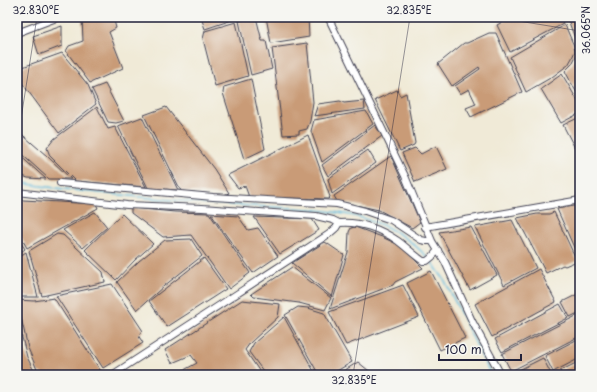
<svg xmlns="http://www.w3.org/2000/svg" width="597" height="392" font-family="'Playpen Sans',sans-serif">
	<style>
		.lines { fill: none; stroke-linecap: round; stroke-linejoin: round }
		.stream { stroke: #63bee1; stroke-width: 1.5 }
		.building { fill: #c99b77 }
		.minor-casing { stroke: #414052; stroke-width: 8 }
		.minor { stroke: #fff; stroke-width: 6 }
		.ticks { fill: none; stroke: #22223b; stroke-width: 1; stroke-opacity: 0.45 }
		.neatline { fill: none; stroke: #22223b; stroke-width: 1.5 }
		.ticks-label { font-size: 10px; text-anchor: middle; fill: #22223b }
	</style>
	<rect width="100%" height="100%" fill="#f6f6f2"/>
	<filter id="ink" filterUnits="userSpaceOnUse"><feTurbulence type="fractalNoise" baseFrequency=".025" numOctaves="2"/><feDisplacementMap in="SourceGraphic" scale="8" xChannelSelector="R" yChannelSelector="G"/><feConvolveMatrix kernelMatrix="1 2 1 2 8 2 1 2 1" color-interpolation-filters="sRGB"/></filter>
	<filter id="wash" filterUnits="userSpaceOnUse"><feTurbulence type="fractalNoise" baseFrequency=".012" numOctaves="4" result="noise"/><feDisplacementMap in="SourceGraphic" scale="16" xChannelSelector="R" yChannelSelector="G"/><feGaussianBlur stdDeviation="0.9" result="paint"/><feColorMatrix in="noise" values="0 0 0 0 0 0 0 0 0 0 0 0 0 0 0 0 0 1.4 0 .05"/><feComposite in="paint" operator="in"/></filter>
	<g filter="url(#wash)">
		<rect width="100%" height="100%" fill="#f0ead7"/>
		<g class="lines">
			<!-- stream -->
			<path class="stream" d="M 17,182 C 52,189 87,191 122,195 C 160,199 198,203 237,205 C 278,208 333,207 372,221 C 392,228 412,241 427,257
				M 430,260 L 444,279 L 491,375"/>
		</g>
		<g id="blocks">
			<!-- building -->
			<path class="building" d="M 82,17 L 113,17 L 116,28 L 109,32 L 123,68 L 90,83 L 66,51 L 69,46 L 83,41 Z
				M 201,17 L 241,17 L 205,29 Z
				M 252,17 L 256,17 L 262,41 L 266,41 L 272,69 L 251,75 L 239,21 Z
				M 266,17 L 308,17 L 309,37 L 271,43 Z
				M 511,17 L 561,17 L 563,24 L 510,52 L 497,25 Z
				M 567,17 L 580,17 L 580,49 L 579,49 Z
				M 236,22 L 248,76 L 215,86 L 203,39 L 205,31 Z
				M 565,25 L 574,46 L 575,51 L 572,58 L 568,65 L 552,77 L 526,92 L 510,57 Z
				M 62,26 L 62,46 L 39,55 L 33,36 Z
				M 489,33 L 496,33 L 522,92 L 471,117 L 466,108 L 476,104 L 469,89 L 460,94 L 455,86 L 480,69 L 479,67 L 452,86 L 438,64 L 464,43 L 467,43 Z
				M 307,43 L 313,102 L 310,121 L 307,129 L 299,131 L 299,134 L 283,135 L 272,48 Z
				M 62,53 L 88,85 L 96,104 L 59,133 L 17,76 L 17,69 Z
				M 580,53 L 580,99 L 565,71 L 572,64 L 577,54 Z
				M 562,74 L 580,105 L 580,113 L 561,123 L 541,89 Z
				M 251,79 L 265,149 L 244,159 L 223,93 L 224,87 Z
				M 105,84 L 124,121 L 116,123 L 108,122 L 92,89 Z
				M 397,90 L 400,96 L 406,93 L 415,143 L 414,145 L 400,151 L 375,100 Z
				M 340,101 L 344,103 L 364,101 L 365,109 L 314,116 L 318,104 Z
				M 97,107 L 108,129 L 115,127 L 146,187 L 75,181 L 50,156 L 47,148 L 54,139 Z
				M 166,107 L 214,169 L 229,193 L 223,195 L 181,191 L 144,115 Z
				M 366,111 L 373,124 L 322,162 L 311,131 L 314,120 Z
				M 142,117 L 178,190 L 148,188 L 118,126 Z
				M 580,117 L 580,158 L 563,125 Z
				M 375,125 L 382,136 L 328,176 L 322,165 Z
				M 17,130 L 47,156 L 71,179 L 49,179 L 17,150 Z
				M 308,135 L 330,197 L 328,199 L 249,197 L 245,186 L 238,188 L 228,175 Z
				M 436,146 L 447,169 L 415,182 L 402,153 L 415,148 L 421,154 Z
				M 368,150 L 376,163 L 332,194 L 328,179 Z
				M 17,153 L 46,179 L 28,178 L 17,174 Z
				M 391,156 L 420,222 L 412,228 L 379,210 L 337,201 L 334,196 Z
				M 17,197 L 23,200 L 96,204 L 98,208 L 27,248 L 17,230 Z
				M 580,205 L 580,261 L 557,209 Z
				M 131,208 L 175,212 L 209,213 L 250,273 L 229,289 L 191,235 L 163,237 L 131,213 Z
				M 95,212 L 107,227 L 83,248 L 63,230 Z
				M 554,212 L 577,261 L 565,266 L 563,265 L 546,273 L 517,218 L 537,214 L 549,214 Z
				M 122,214 L 153,244 L 135,260 L 116,280 L 85,250 Z
				M 211,214 L 238,216 L 248,230 L 258,228 L 278,256 L 253,273 Z
				M 254,217 L 312,219 L 319,230 L 280,254 Z
				M 512,220 L 536,268 L 504,285 L 475,227 Z
				M 355,227 L 382,237 L 399,245 L 414,259 L 423,268 L 395,282 L 393,285 L 330,309 L 348,252 L 349,232 L 351,228 Z
				M 471,227 L 497,275 L 470,290 L 439,232 Z
				M 57,234 L 63,235 L 103,272 L 105,282 L 42,296 L 29,251 Z
				M 17,237 L 25,249 L 17,255 Z
				M 191,239 L 202,256 L 164,286 L 137,310 L 117,282 L 139,261 L 165,240 Z
				M 325,242 L 344,255 L 332,297 L 292,263 Z
				M 26,252 L 38,297 L 17,297 L 17,258 Z
				M 204,258 L 226,289 L 167,327 L 149,301 Z
				M 292,267 L 331,298 L 325,310 L 299,303 L 254,297 L 251,294 Z
				M 539,269 L 556,302 L 492,337 L 475,304 Z
				M 431,271 L 465,338 L 440,350 L 407,283 Z
				M 112,284 L 143,331 L 138,335 L 143,343 L 103,368 L 56,296 Z
				M 403,285 L 419,317 L 346,345 L 329,312 Z
				M 580,293 L 580,312 L 570,317 L 562,302 Z
				M 54,298 L 102,373 L 99,375 L 44,375 L 38,372 L 28,348 L 17,300 L 34,301 Z
				M 242,300 L 280,304 L 278,317 L 250,343 L 245,350 L 262,375 L 175,375 L 197,363 L 191,355 L 172,363 L 165,350 Z
				M 560,304 L 568,318 L 502,352 L 495,339 Z
				M 298,307 L 308,308 L 324,313 L 352,362 L 330,375 L 319,375 L 285,315 Z
				M 580,314 L 580,336 L 511,371 L 502,354 Z
				M 284,317 L 316,375 L 266,375 L 249,352 L 254,343 Z
				M 17,318 L 27,357 L 35,373 L 29,375 L 17,375 Z
				M 580,338 L 580,358 L 553,372 L 545,356 Z
				M 543,358 L 551,374 L 514,375 L 513,373 Z
				M 580,361 L 580,375 L 562,375 L 560,371 Z
				M 358,362 L 374,375 L 337,375 Z"/>
		</g>
	</g>
	<g filter="url(#ink)">
		<use href="#blocks" fill-opacity="0" stroke="#414052" stroke-width="1"/>
		<g class="lines">
			<!-- minor casing -->
			<g class="minor-casing">
				<path id="minor" d="M 328,17 L 405,176 L 432,241 L 445,262 L 472,321 L 501,375
					M 17,33 L 59,17
					M 60,183 L 213,197 L 337,204 L 365,211 L 391,220 L 421,240 L 426,241 L 432,241
					M 17,192 L 127,205 L 202,208 L 316,216 L 333,220 L 339,223
					M 425,227 L 580,200
					M 112,375 L 329,234 L 336,228 L 339,223 C 359,221 381,229 398,241 C 406,247 414,255 423,261 L 427,261 L 432,257 L 438,250"/>
			</g>
			<!-- minor -->
			<use href="#minor" class="minor"/>
		</g>
	</g>
	<!-- ticks -->
	<path class="ticks" d="M 494,17 L 580,31M 17,144 L 37,17M 353,375 L 410,17"/>
	<!-- margin -->
	<rect width="597" height="392" fill="none" stroke="#f6f6f2" stroke-width="44"/>
	<!-- scale -->
	<path d="M439 354v6h82v-6" fill="none" stroke="#22223b" stroke-width="2"/>
	<text x="445" y="354" font-size="12" fill="#22223b" stroke="#f6f6f2" stroke-width="3" paint-order="stroke">100 m</text>
	<rect x="22" y="22" width="553" height="348" class="neatline"/>
	<g class="ticks-label">
		<text x="36" y="14">32.830°E</text>
		<text x="409" y="14">32.835°E</text>
		<text transform="translate(586 30) rotate(-90)" y="4">36.065°N</text>
		<text x="354" y="384">32.835°E</text>
	</g>
</svg>
